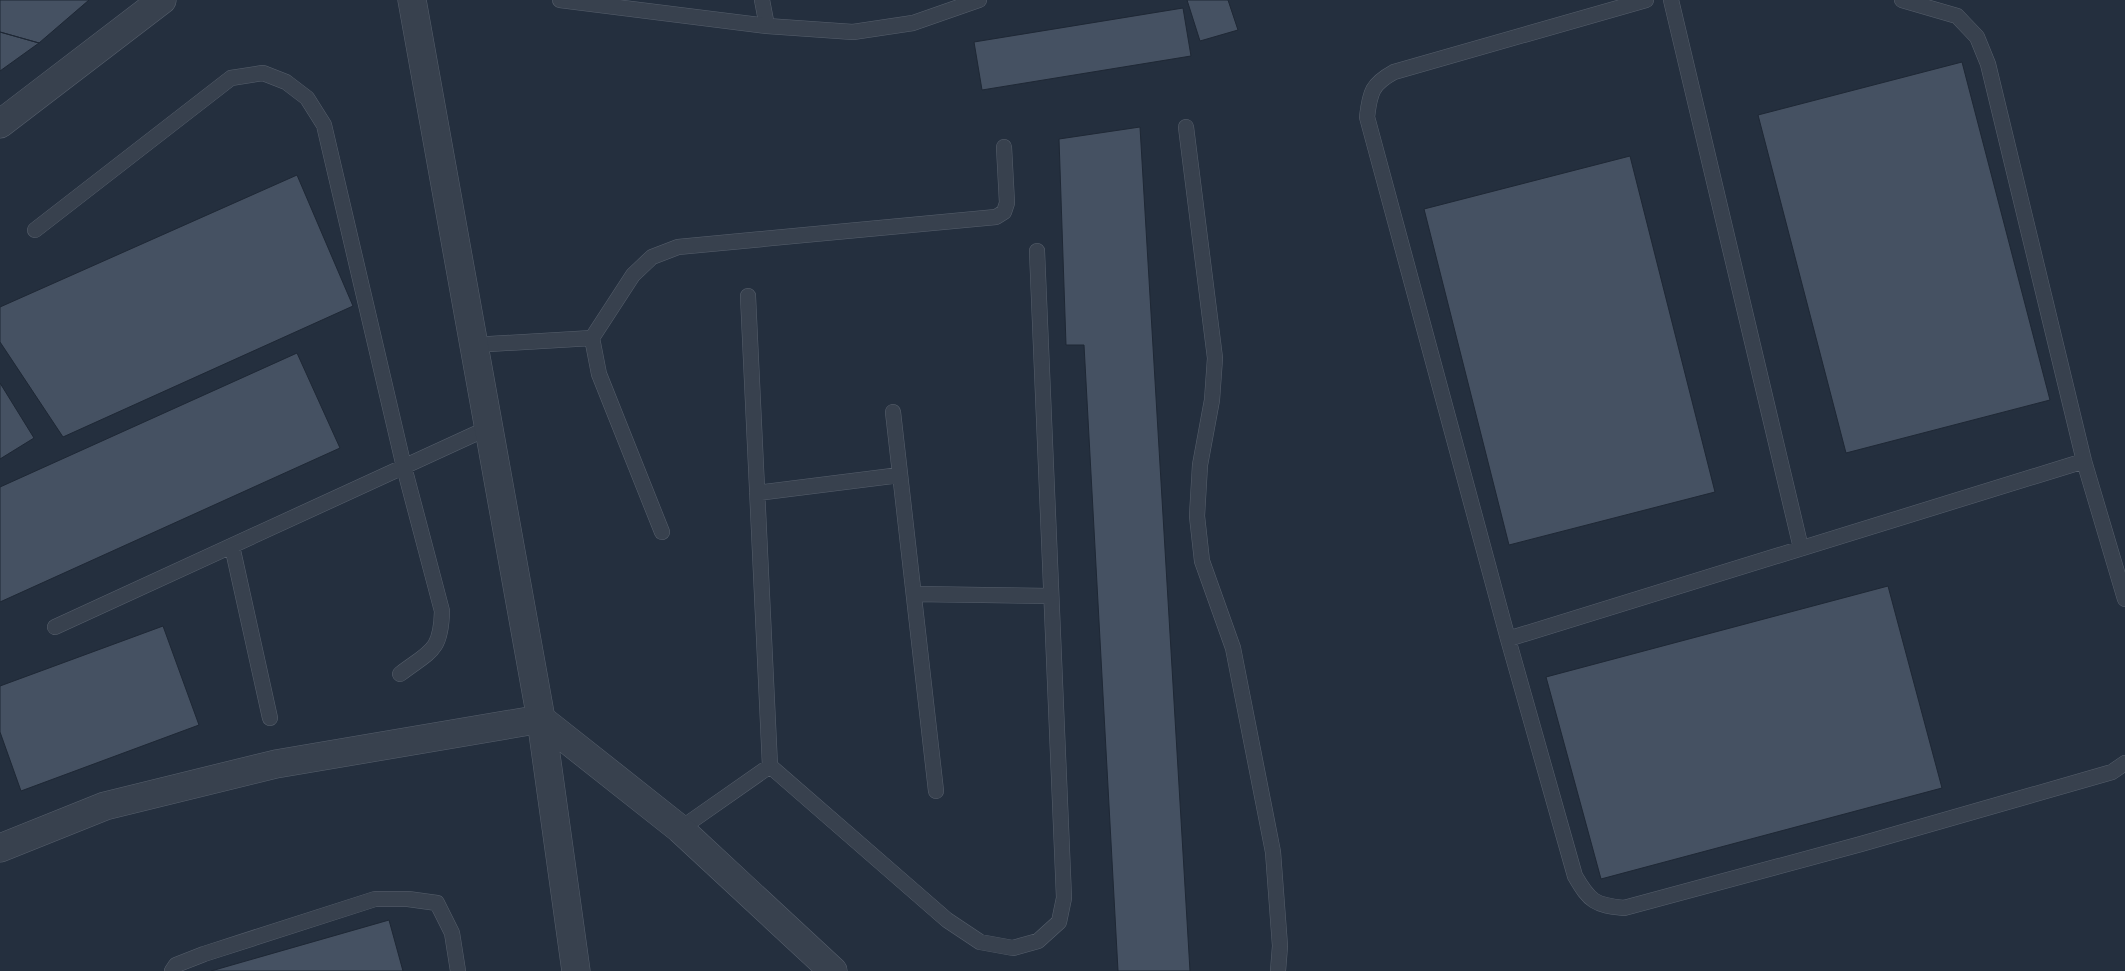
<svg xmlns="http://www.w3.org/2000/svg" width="2125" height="971" font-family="Figtree,sans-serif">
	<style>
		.building { fill: #455162; stroke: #1f2835 }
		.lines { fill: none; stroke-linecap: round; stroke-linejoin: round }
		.service-casing { stroke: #565f6c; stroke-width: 16 }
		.minor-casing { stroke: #565f6c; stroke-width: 29 }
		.service { stroke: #38414e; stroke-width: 15 }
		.minor { stroke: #38414e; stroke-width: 28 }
	</style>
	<rect width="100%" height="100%" fill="#242f3e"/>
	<!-- building -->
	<path class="building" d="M 0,0 L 89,0 L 39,43 L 0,32 Z
		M 1187,0 L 1228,0 L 1238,30 L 1200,41 Z
		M 1183,8 L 1191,56 L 982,90 L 974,42 Z
		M 0,32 L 39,43 L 0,71 Z
		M 1962,62 L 2050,400 L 1846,453 L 1758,115 Z
		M 1140,127 L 1190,971 L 1118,971 L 1084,345 L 1066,345 L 1059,139 Z
		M 1630,156 L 1715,492 L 1509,545 L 1424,209 Z
		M 297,175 L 353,306 L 63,437 L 0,342 L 0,307 Z
		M 297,353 L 340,448 L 0,602 L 0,487 Z
		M 0,383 L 34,438 L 0,459 Z
		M 1888,586 L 1942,788 L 1601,879 L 1546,677 Z
		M 163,626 L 199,725 L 21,791 L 0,732 L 0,686 Z
		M 389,920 L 403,971 L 211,971 Z"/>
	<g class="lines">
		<!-- service casing -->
		<g class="service-casing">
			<path id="service" d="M 560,0 L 767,26 L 853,32 L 913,23 L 979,0
				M 762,0 L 767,26
				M 1646,0 L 1394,72 C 1372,84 1370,92 1367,117 L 1508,639 L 1575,876 C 1590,902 1595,905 1624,908 L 1861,844 L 2112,772 L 2125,763
				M 1671,0 L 1801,548
				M 1902,0 L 1957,16 L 1977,37 L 1988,64 L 2084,461 L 2125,599
				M 1186,127 L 1215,358 L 1212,400 L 1200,465 L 1197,516 L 1202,561 L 1233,648 L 1273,852 L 1280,946 L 1278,971
				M 35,230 L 231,78 L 263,73 L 286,82 L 307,98 L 324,125 L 404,467 L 442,611 C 441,652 430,651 400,674
				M 748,296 L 770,766 L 947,920 L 980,942 L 1013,948 L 1038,941 L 1059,922 L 1064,898 L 1037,251
				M 473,345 L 592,338
				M 893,412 L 936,791
				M 757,493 L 900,475
				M 662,532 L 599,374 L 592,338 L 633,275 L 652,257 L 678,247 L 996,217 L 1004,212 L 1007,203 L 1004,147
				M 232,546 L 270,718
				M 914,594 L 1051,596
				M 55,627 L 488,428
				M 1508,639 L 2084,461
				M 680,829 L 770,766
				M 172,971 L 176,965 L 204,954 L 375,899 L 408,899 L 437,903 L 452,933 L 458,971"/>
		</g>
		<!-- minor casing -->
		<g class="minor-casing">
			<path id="minor" d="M 412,0 L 541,719 L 576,971
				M 0,124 L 162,0
				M 0,848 L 105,806 L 276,764 L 541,719 L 680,829 L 833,971"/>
		</g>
		<!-- service -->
		<use href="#service" class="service"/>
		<!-- minor -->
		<use href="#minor" class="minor"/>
	</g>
</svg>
